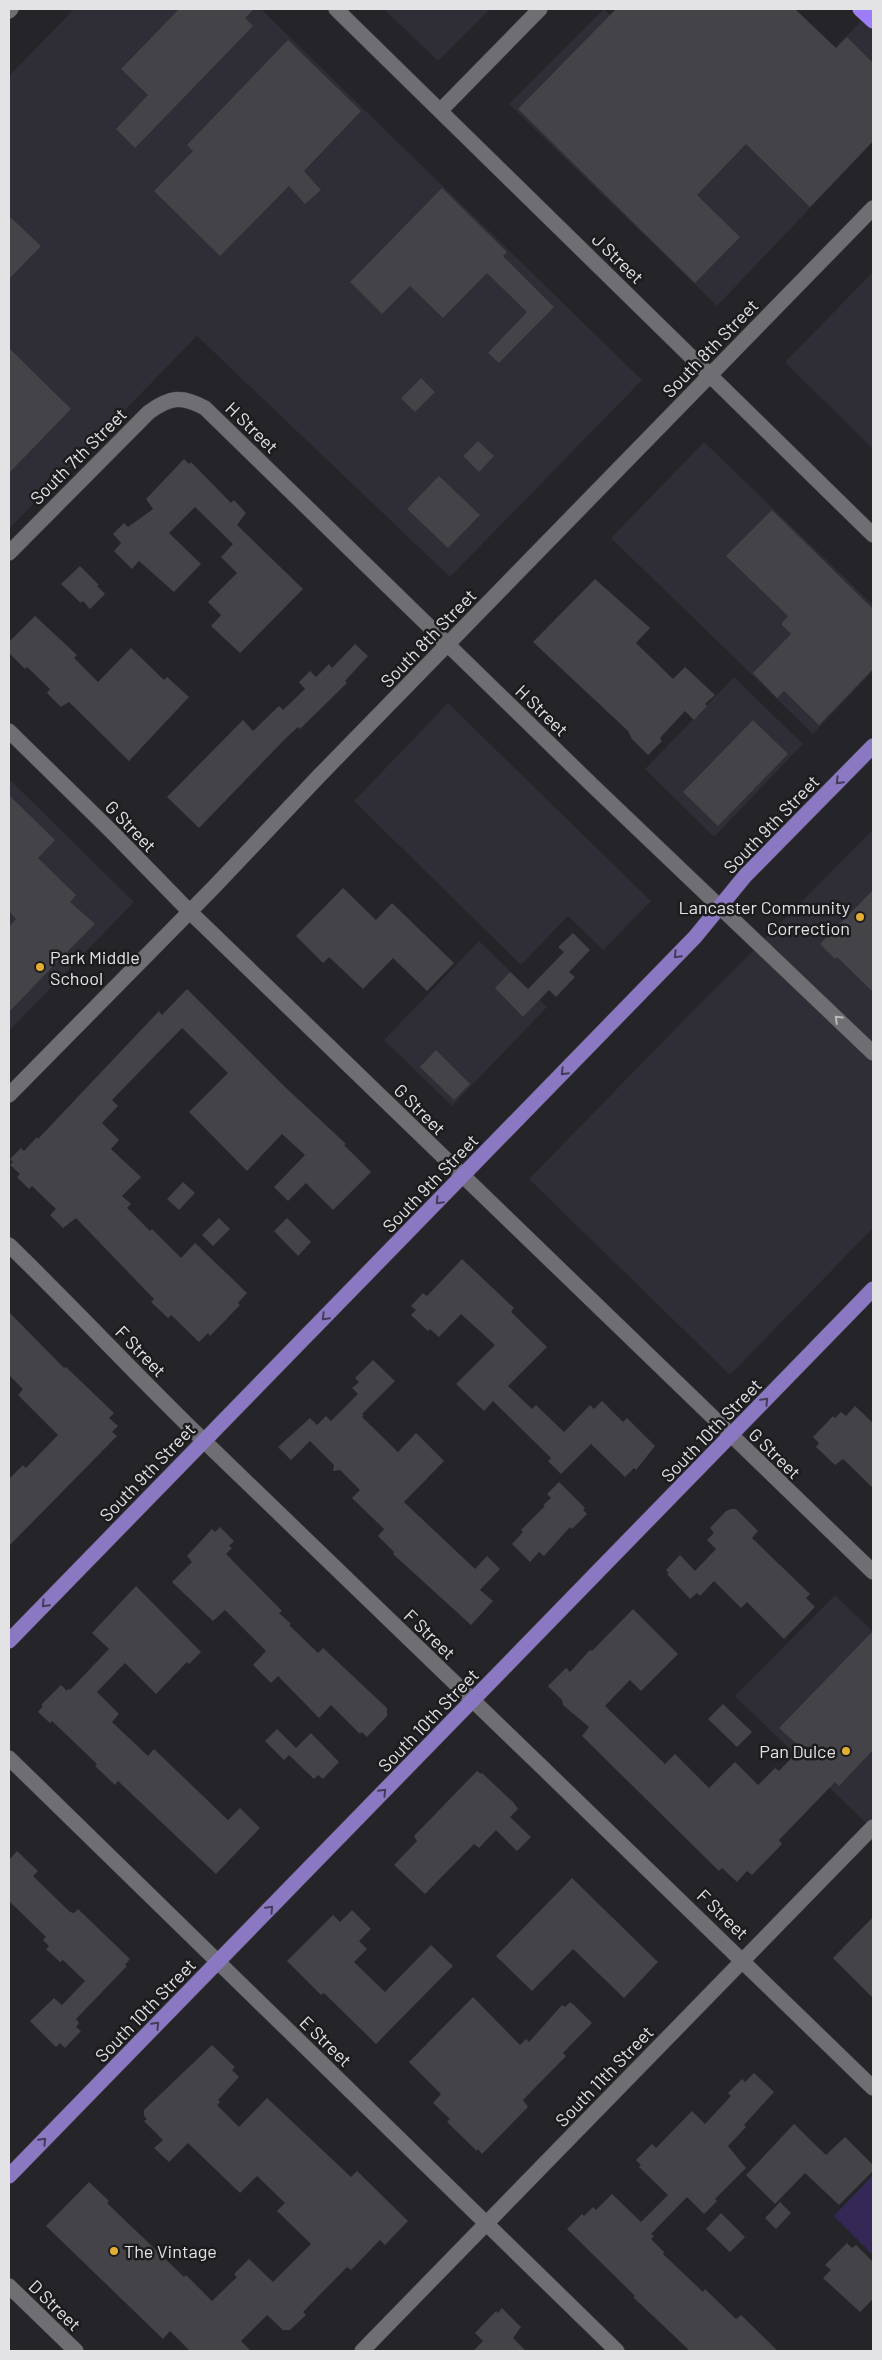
<svg xmlns="http://www.w3.org/2000/svg" width="882" height="2360" font-family="Barlow,sans-serif">
	<style>
		.built { fill: #2f2d36 }
		.green { fill: #342956 }
		.building { fill: #444347 }
		.lines { fill: none; stroke-linecap: round; stroke-linejoin: round }
		.minor-casing { stroke: #414144; stroke-width: 16 }
		.major-casing { stroke: #414144; stroke-width: 16 }
		.highway-casing { stroke: #414144; stroke-width: 16 }
		.minor { stroke: #6f6e72; stroke-width: 15 }
		.major { stroke: #8b78c2; stroke-width: 15 }
		.highway { stroke: #9e7ef8; stroke-width: 15 }
		.oneway { stroke: #433c57 }
		.oneway2 { stroke: #bababd }
		.poi-dot { fill: #e4ae35; stroke: #1c1b1e; stroke-width: 2 }
		.labels { text-anchor: middle; dominant-baseline: central; stroke-width: 5; stroke-linejoin: round; paint-order: stroke }
		.street-label { font-size: 18px; fill: #e3e3e5; stroke: #1c1b1e }
		.poi-label { font-size: 18px; fill: #e3e3e5; stroke: #1c1b1e; text-anchor: end }
	</style>
	<rect width="100%" height="100%" fill="#252428"/>
	<!-- built -->
	<path class="built" d="M 74,9 L 261,9 L 642,380 L 450,577 L 197,336 L 9,529 L 9,76 Z
		M 384,9 L 490,9 L 438,61 Z
		M 604,9 L 743,141 L 873,9 L 873,142 L 717,306 L 509,104 Z
		M 873,272 L 873,449 L 785,362 Z
		M 704,442 L 873,605 L 873,671 L 813,734 L 611,538 Z
		M 734,677 L 803,744 L 714,837 L 645,769 Z
		M 448,703 L 651,901 L 603,950 L 568,916 L 521,965 L 354,801 Z
		M 9,779 L 134,902 L 9,1031 Z
		M 873,830 L 873,1228 L 730,1375 L 529,1179 L 685,1019 Z
		M 479,941 L 547,1007 L 452,1106 L 384,1040 Z
		M 835,1595 L 873,1632 L 872,1829 L 735,1696 Z"/>
	<!-- green -->
	<path class="green" d="M 873,2175 L 873,2255 L 834,2216 Z"/>
	<!-- building -->
	<path class="building" d="M 179,9 L 254,9 L 245,18 L 253,26 L 135,148 L 116,129 L 148,95 L 121,69 Z
		M 616,9 L 795,9 L 836,48 L 847,37 L 873,63 L 873,141 L 810,207 L 746,144 L 697,195 L 740,237 L 695,283 L 518,109 Z
		M 288,40 L 361,111 L 304,171 L 321,190 L 305,204 L 289,186 L 220,256 L 154,191 L 193,151 L 187,145 Z
		M 442,188 L 507,252 L 503,256 L 554,307 L 499,363 L 488,353 L 527,312 L 487,273 L 443,318 L 410,286 L 382,314 L 350,282 Z
		M 9,216 L 41,246 L 9,279 Z
		M 9,348 L 71,409 L 9,473 Z
		M 421,378 L 435,392 L 415,412 L 401,398 Z
		M 478,441 L 494,456 L 479,472 L 463,456 Z
		M 184,459 L 189,464 L 191,462 L 231,503 L 234,500 L 246,513 L 237,525 L 303,589 L 240,653 L 211,626 L 221,615 L 208,602 L 237,573 L 221,557 L 233,544 L 195,507 L 169,533 L 201,564 L 174,592 L 139,561 L 132,569 L 114,551 L 121,543 L 113,534 L 124,523 L 128,527 L 153,509 L 146,499 Z
		M 439,476 L 480,515 L 448,548 L 407,509 Z
		M 772,510 L 873,609 L 873,669 L 819,725 L 784,691 L 777,698 L 753,673 L 791,634 L 781,624 L 788,616 L 726,556 Z
		M 80,566 L 99,585 L 97,586 L 105,594 L 90,609 L 83,601 L 81,603 L 61,584 Z
		M 595,579 L 650,628 L 636,643 L 673,679 L 685,667 L 715,695 L 705,704 L 707,706 L 694,720 L 685,711 L 660,738 L 662,741 L 648,755 L 632,739 L 628,731 L 533,642 Z
		M 35,616 L 77,655 L 74,658 L 98,682 L 131,648 L 164,680 L 167,677 L 189,697 L 129,761 L 69,702 L 61,707 L 47,693 L 50,689 L 27,667 L 25,669 L 9,653 L 9,642 Z
		M 355,644 L 368,656 L 345,681 L 347,683 L 300,729 L 298,727 L 287,737 L 199,828 L 167,797 L 243,720 L 253,731 L 279,706 L 283,710 L 305,689 L 299,682 L 310,671 L 316,677 L 329,664 L 332,668 Z
		M 753,720 L 788,754 L 718,826 L 683,792 Z
		M 9,795 L 55,840 L 38,858 L 76,895 L 70,902 L 95,924 L 68,951 L 68,968 L 60,959 L 9,1012 L 9,927 L 16,919 L 9,911 Z
		M 343,888 L 376,920 L 392,903 L 454,963 L 427,991 L 393,958 L 363,989 L 329,957 L 323,963 L 296,936 Z
		M 873,890 L 873,992 L 837,957 L 835,959 L 820,944 Z
		M 573,933 L 590,950 L 569,972 L 575,977 L 556,997 L 549,990 L 523,1017 L 495,988 L 510,972 L 528,989 L 564,952 L 558,947 Z
		M 187,989 L 284,1086 L 346,1144 L 344,1145 L 371,1172 L 333,1210 L 306,1183 L 288,1201 L 274,1187 L 305,1155 L 282,1134 L 247,1171 L 189,1112 L 228,1073 L 182,1028 L 112,1100 L 118,1106 L 102,1123 L 119,1140 L 111,1149 L 141,1177 L 122,1196 L 131,1204 L 127,1208 L 150,1231 L 152,1229 L 181,1258 L 195,1243 L 247,1293 L 238,1303 L 240,1305 L 210,1336 L 208,1333 L 199,1342 L 171,1315 L 168,1318 L 151,1302 L 154,1299 L 76,1218 L 63,1228 L 50,1215 L 56,1209 L 32,1186 L 29,1189 L 17,1177 L 20,1174 L 10,1165 L 13,1162 L 10,1159 L 21,1148 L 24,1151 L 37,1137 L 38,1139 L 159,1011 L 162,1015 Z
		M 436,1050 L 470,1084 L 454,1100 L 420,1067 Z
		M 183,1182 L 195,1193 L 179,1210 L 167,1199 Z
		M 219,1218 L 230,1229 L 213,1246 L 202,1235 Z
		M 287,1218 L 311,1242 L 298,1256 L 274,1231 Z
		M 462,1259 L 514,1308 L 511,1312 L 547,1347 L 508,1386 L 532,1409 L 536,1405 L 564,1432 L 590,1405 L 594,1409 L 602,1401 L 623,1422 L 627,1418 L 655,1446 L 636,1470 L 634,1468 L 625,1477 L 591,1444 L 561,1474 L 548,1461 L 551,1458 L 493,1401 L 484,1411 L 456,1384 L 495,1345 L 461,1314 L 439,1337 L 430,1329 L 428,1331 L 411,1315 L 416,1310 L 411,1306 L 423,1293 L 427,1296 Z
		M 9,1312 L 64,1368 L 66,1367 L 114,1413 L 109,1418 L 118,1426 L 112,1432 L 117,1436 L 9,1546 L 9,1479 L 23,1465 L 26,1468 L 58,1435 L 18,1395 L 23,1389 L 9,1375 Z
		M 373,1360 L 395,1381 L 362,1414 L 364,1415 L 362,1417 L 398,1452 L 416,1433 L 444,1461 L 404,1502 L 475,1569 L 487,1556 L 500,1569 L 480,1590 L 493,1601 L 471,1625 L 393,1554 L 394,1552 L 378,1536 L 384,1529 L 352,1498 L 360,1490 L 340,1470 L 333,1471 L 334,1465 L 310,1441 L 291,1460 L 278,1447 L 310,1418 L 317,1425 L 326,1416 L 331,1421 L 358,1394 L 352,1388 L 359,1382 L 355,1378 Z
		M 855,1406 L 873,1423 L 873,1488 L 843,1459 L 835,1465 L 816,1447 L 819,1443 L 813,1437 L 833,1416 L 835,1418 L 841,1412 L 846,1416 Z
		M 559,1482 L 585,1508 L 583,1510 L 587,1514 L 572,1529 L 570,1527 L 544,1556 L 539,1552 L 530,1562 L 512,1544 L 523,1532 L 521,1530 L 545,1506 L 543,1505 L 551,1498 L 547,1494 Z
		M 731,1509 L 736,1509 L 758,1531 L 752,1538 L 810,1594 L 806,1598 L 815,1607 L 784,1639 L 747,1602 L 741,1608 L 714,1581 L 700,1596 L 697,1593 L 690,1599 L 667,1574 L 669,1573 L 666,1570 L 680,1555 L 695,1571 L 716,1549 L 707,1540 L 714,1533 L 710,1528 L 726,1511 Z
		M 220,1527 L 234,1541 L 229,1546 L 232,1548 L 226,1554 L 282,1611 L 279,1613 L 291,1624 L 289,1625 L 318,1653 L 323,1648 L 387,1708 L 387,1716 L 367,1737 L 362,1732 L 360,1734 L 331,1705 L 319,1718 L 278,1676 L 271,1683 L 253,1665 L 266,1651 L 225,1610 L 213,1621 L 172,1582 L 192,1562 L 187,1556 L 212,1529 L 215,1532 Z
		M 136,1586 L 201,1652 L 189,1664 L 187,1662 L 156,1694 L 125,1663 L 97,1692 L 119,1714 L 112,1722 L 148,1756 L 154,1749 L 228,1820 L 240,1808 L 260,1828 L 216,1874 L 118,1781 L 115,1785 L 95,1766 L 97,1764 L 52,1721 L 50,1723 L 38,1712 L 43,1706 L 41,1705 L 61,1685 L 67,1691 L 69,1688 L 70,1690 L 109,1649 L 92,1633 Z
		M 633,1609 L 678,1654 L 641,1691 L 630,1680 L 605,1706 L 665,1764 L 675,1754 L 709,1788 L 735,1762 L 758,1785 L 775,1768 L 779,1771 L 801,1748 L 779,1728 L 873,1631 L 873,1750 L 839,1786 L 835,1782 L 779,1840 L 782,1844 L 752,1875 L 747,1871 L 737,1882 L 722,1868 L 719,1871 L 582,1736 L 589,1727 L 563,1705 L 562,1700 L 548,1686 L 566,1668 L 570,1672 L 590,1650 L 592,1651 Z
		M 723,1704 L 752,1732 L 737,1747 L 708,1719 Z
		M 277,1729 L 296,1748 L 284,1760 L 265,1741 Z
		M 311,1733 L 339,1762 L 323,1779 L 318,1775 L 314,1779 L 289,1755 Z
		M 477,1771 L 481,1774 L 482,1773 L 514,1803 L 518,1809 L 510,1817 L 531,1837 L 517,1851 L 496,1830 L 479,1848 L 474,1844 L 425,1894 L 394,1865 L 417,1841 L 414,1836 Z
		M 17,1851 L 38,1871 L 33,1876 L 70,1912 L 74,1913 L 78,1909 L 130,1959 L 125,1965 L 127,1966 L 76,2019 L 79,2023 L 76,2027 L 81,2031 L 65,2048 L 60,2043 L 56,2047 L 30,2021 L 54,1998 L 62,2005 L 85,1981 L 63,1960 L 60,1962 L 46,1949 L 49,1946 L 43,1940 L 46,1937 L 9,1901 L 9,1860 Z
		M 572,1878 L 658,1962 L 624,1998 L 573,1949 L 532,1991 L 496,1956 Z
		M 352,1910 L 371,1929 L 359,1941 L 367,1949 L 354,1962 L 385,1992 L 431,1945 L 453,1966 L 376,2044 L 324,1993 L 321,1995 L 287,1961 L 333,1915 L 340,1922 Z
		M 873,1917 L 873,1998 L 833,1958 Z
		M 473,1997 L 520,2045 L 526,2039 L 529,2042 L 562,2005 L 565,2007 L 570,2002 L 574,2005 L 592,2023 L 563,2053 L 566,2056 L 523,2100 L 528,2107 L 482,2154 L 478,2149 L 477,2151 L 447,2122 L 450,2119 L 433,2103 L 441,2094 L 409,2062 Z
		M 212,2045 L 235,2067 L 232,2070 L 239,2077 L 218,2100 L 220,2102 L 217,2105 L 239,2127 L 267,2098 L 351,2177 L 357,2171 L 408,2221 L 385,2245 L 380,2240 L 351,2270 L 347,2267 L 303,2312 L 306,2315 L 290,2330 L 283,2330 L 267,2315 L 241,2341 L 251,2351 L 190,2351 L 170,2331 L 163,2339 L 46,2226 L 89,2182 L 109,2201 L 107,2203 L 184,2277 L 186,2275 L 212,2301 L 237,2277 L 234,2274 L 249,2259 L 273,2282 L 311,2244 L 277,2211 L 285,2203 L 257,2176 L 240,2193 L 188,2143 L 169,2162 L 154,2148 L 163,2140 L 144,2121 L 147,2119 L 144,2116 L 144,2110 Z
		M 754,2073 L 774,2092 L 744,2125 L 746,2127 L 728,2146 L 746,2168 L 715,2199 L 717,2201 L 704,2214 L 687,2197 L 651,2234 L 654,2236 L 651,2239 L 664,2252 L 663,2254 L 703,2292 L 705,2289 L 736,2319 L 741,2315 L 778,2351 L 690,2351 L 633,2297 L 635,2296 L 567,2229 L 582,2214 L 584,2216 L 593,2207 L 596,2210 L 612,2194 L 641,2222 L 668,2195 L 639,2167 L 641,2165 L 636,2160 L 652,2144 L 656,2148 L 692,2111 L 705,2124 L 731,2096 L 728,2093 L 742,2079 L 745,2082 Z
		M 794,2124 L 826,2155 L 845,2137 L 873,2165 L 873,2171 L 839,2205 L 805,2173 L 775,2204 L 746,2175 Z
		M 780,2202 L 791,2213 L 776,2229 L 765,2218 Z
		M 721,2213 L 745,2237 L 730,2252 L 706,2229 Z
		M 847,2243 L 852,2248 L 856,2245 L 873,2262 L 873,2299 L 860,2312 L 823,2278 L 831,2270 L 825,2265 Z
		M 502,2308 L 521,2327 L 513,2338 L 526,2351 L 473,2351 L 483,2341 L 475,2333 L 496,2311 L 498,2313 Z"/>
	<g class="lines">
		<!-- minor casing -->
		<g class="minor-casing">
			<path id="minor" d="M 336,9 L 873,535
				M 9,11 L 11,9
				M 440,111 L 540,9
				M 9,553 L 149,412 C 170,397 182,395 205,408 L 591,784 L 873,1053
				M 9,731 L 111,831 L 189,911 L 873,1572
				M 9,1095 L 214,887 L 319,776 L 873,208
				M 9,1245 C 74,1308 136,1375 201,1438 C 425,1655 650,1870 873,2088
				M 9,1758 L 617,2351
				M 9,2286 L 76,2351
				M 362,2351 L 873,1827"/>
		</g>
		<!-- major casing -->
		<g class="major-casing">
			<path id="major" d="M 9,1641 L 695,937 L 745,876 L 873,746
				M 9,2176 L 873,1289"/>
		</g>
		<!-- highway casing -->
		<g class="highway-casing">
			<path id="highway" d="M 860,9 L 873,21"/>
		</g>
		<!-- minor -->
		<use href="#minor" class="minor"/>
		<!-- major -->
		<use href="#major" class="major"/>
		<!-- highway -->
		<use href="#highway" class="highway"/>
	</g>
	<!-- one-way arrows -->
	<defs><path id="oneway-chevron" d="M-2-3.5L2.5 0L-2 3.5" fill="none" stroke-width="1.6" stroke-linecap="round" stroke-linejoin="round" transform="scale(1.25)"/></defs>
	<g class="oneway">
		<use href="#oneway-chevron" transform="translate(839 781) rotate(134)"/>
		<use href="#oneway-chevron" transform="translate(677 955) rotate(134)"/>
		<use href="#oneway-chevron" transform="translate(564 1072) rotate(134)"/>
		<use href="#oneway-chevron" transform="translate(439 1201) rotate(133)"/>
		<use href="#oneway-chevron" transform="translate(325 1317) rotate(135)"/>
		<use href="#oneway-chevron" transform="translate(765 1401) rotate(-46)"/>
		<use href="#oneway-chevron" transform="translate(45 1604) rotate(134)"/>
		<use href="#oneway-chevron" transform="translate(383 1792) rotate(-46)"/>
		<use href="#oneway-chevron" transform="translate(270 1909) rotate(-46)"/>
		<use href="#oneway-chevron" transform="translate(156 2025) rotate(-46)"/>
		<use href="#oneway-chevron" transform="translate(43 2141) rotate(-46)"/>
	</g>
	<use class="oneway2" href="#oneway-chevron" transform="translate(838 1019) rotate(-136)"/>
	<!-- markers -->
	<g class="poi-dot">
		<circle cx="860" cy="917" r="5"/>
		<circle cx="40" cy="967" r="5"/>
		<circle cx="846" cy="1751" r="5"/>
		<circle cx="114" cy="2251" r="5"/>
	</g>
	<g class="labels">
		<!-- street labels -->
		<g class="street-label">
			<text transform="translate(618 258) rotate(44)">J Street</text>
			<text transform="translate(710 348) rotate(-46)">South 8th Street</text>
			<text transform="translate(252 427) rotate(44)">H Street</text>
			<text transform="translate(78 456) rotate(-45)">South 7th Street</text>
			<text transform="translate(428 638) rotate(-46)">South 8th Street</text>
			<text transform="translate(542 710) rotate(44)">H Street</text>
			<text transform="translate(771 824) rotate(-46)">South 9th Street</text>
			<text transform="translate(131 826) rotate(46)">G Street</text>
			<text transform="translate(420 1109) rotate(45)">G Street</text>
			<text transform="translate(430 1183) rotate(-46)">South 9th Street</text>
			<text transform="translate(141 1351) rotate(46)">F Street</text>
			<text transform="translate(711 1430) rotate(-46)">South 10th Street</text>
			<text transform="translate(775 1453) rotate(44)">G Street</text>
			<text transform="translate(147 1472) rotate(-46)">South 9th Street</text>
			<text transform="translate(430 1634) rotate(44)">F Street</text>
			<text transform="translate(428 1720) rotate(-46)">South 10th Street</text>
			<text transform="translate(723 1914) rotate(44)">F Street</text>
			<text transform="translate(145 2010) rotate(-46)">South 10th Street</text>
			<text transform="translate(326 2041) rotate(44)">E Street</text>
			<text transform="translate(604 2076) rotate(-46)">South 11th Street</text>
			<text transform="translate(55 2305) rotate(44)">D Street</text>
		</g>
		<!-- poi labels -->
		<g class="poi-label">
			<text x="850" y="907">Lancaster Community<tspan x="850" dy="21">Correction</tspan></text>
			<text x="50" y="957" text-anchor="start">Park Middle<tspan x="50" dy="21">School</tspan></text>
			<text x="836" y="1751">Pan Dulce</text>
			<text x="124" y="2251" text-anchor="start">The Vintage</text>
		</g>
	</g>
	<!-- border -->
	<rect width="882" height="2360" fill="none" stroke="#e3e3e5" stroke-width="20"/>
</svg>
